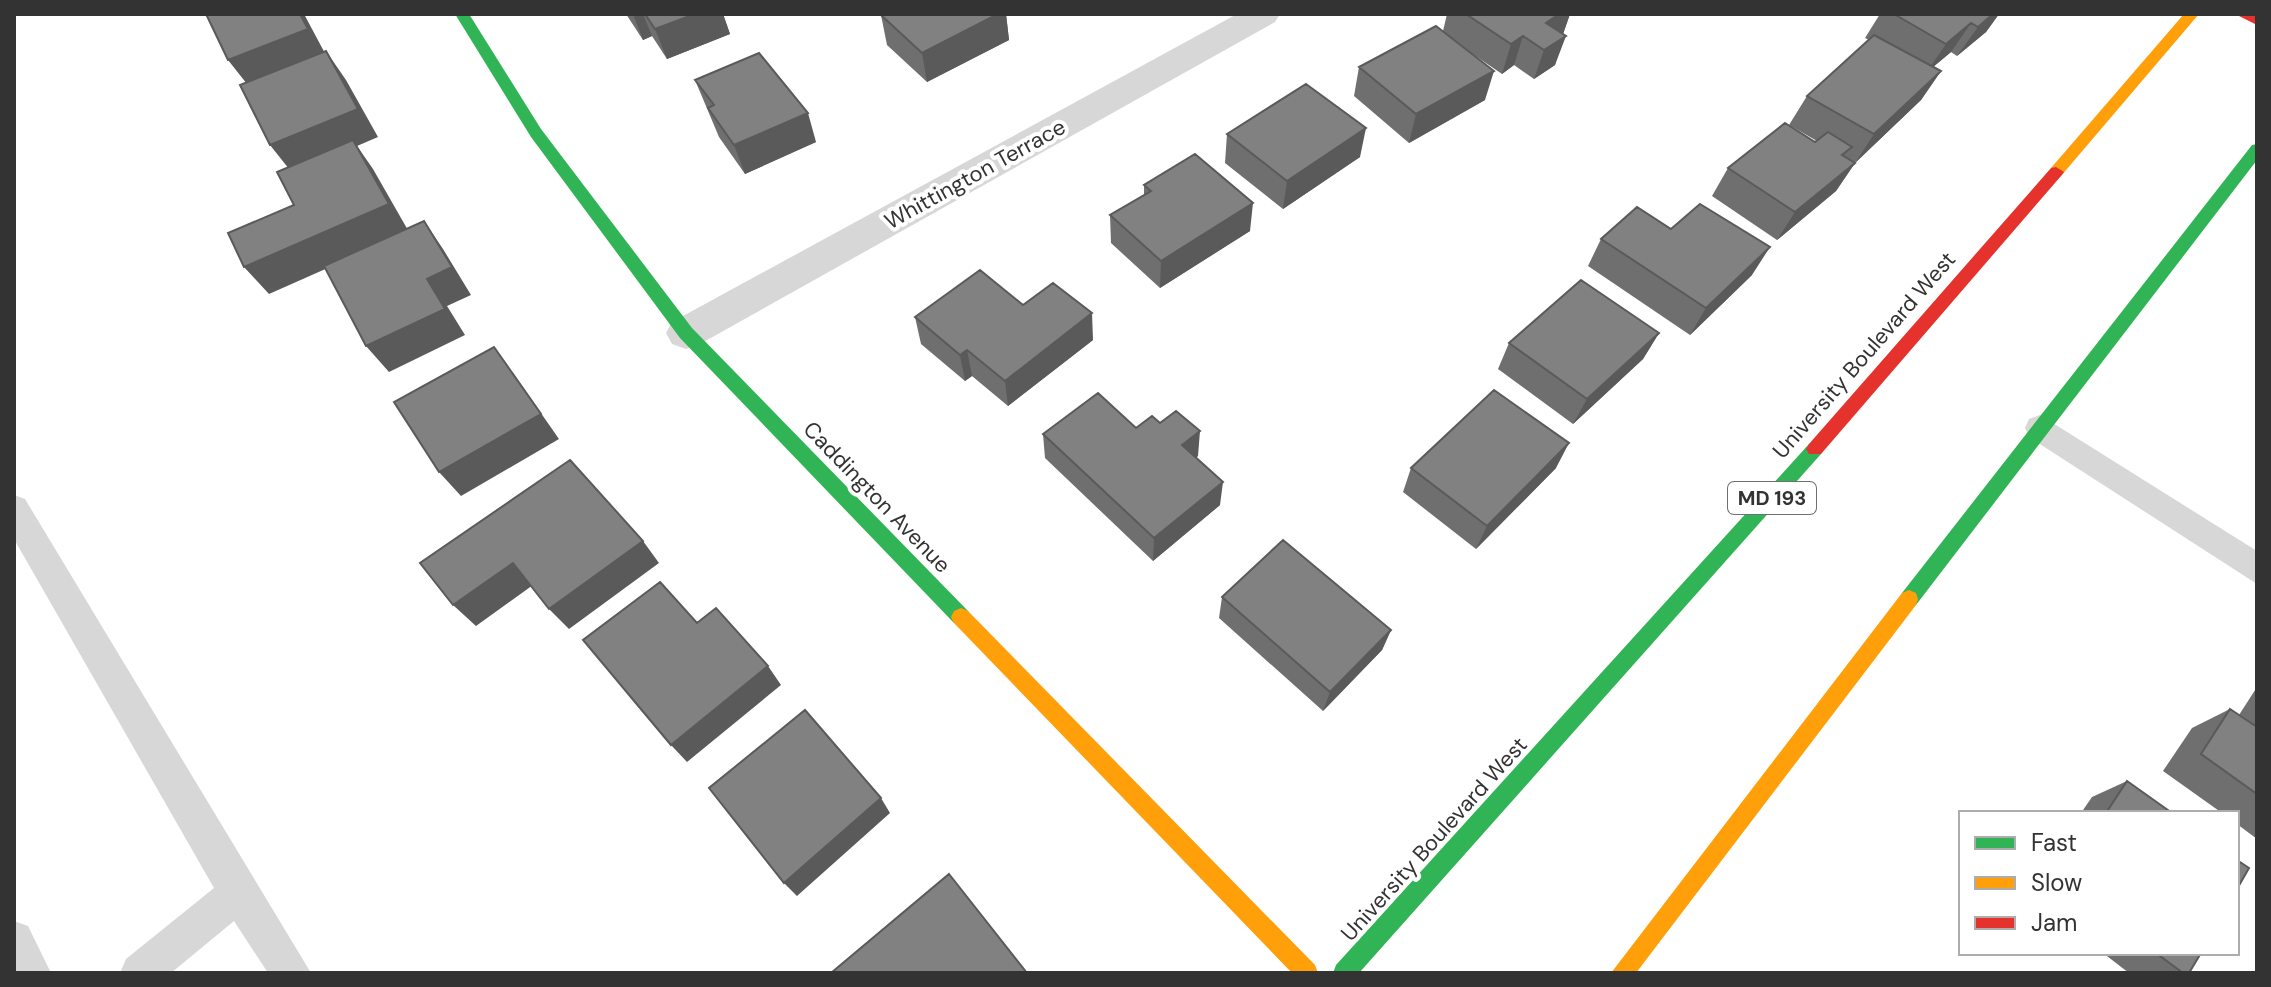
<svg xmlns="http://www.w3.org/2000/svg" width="2271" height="987" font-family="'DM Sans',sans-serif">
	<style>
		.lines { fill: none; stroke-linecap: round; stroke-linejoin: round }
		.lane { fill: #d7d7d7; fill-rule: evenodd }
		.street { fill: #d7d7d7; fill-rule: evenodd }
		.fast { fill: #30b455; fill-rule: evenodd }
		.slow { fill: #ff9f0a; fill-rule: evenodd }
		.jam { fill: #e5322d; fill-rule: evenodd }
		.wall { fill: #6f6f6f }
		.shaded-wall { fill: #5a5a5a }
		.building { fill: #818181; stroke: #5a5a5a; stroke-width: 2 }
		.labels { text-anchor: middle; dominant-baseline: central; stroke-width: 8; stroke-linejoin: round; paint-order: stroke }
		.shield { fill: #fff; stroke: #707070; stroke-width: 2 }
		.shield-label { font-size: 20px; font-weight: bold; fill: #333 }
		.street-label { font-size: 22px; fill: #333; stroke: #fff }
	</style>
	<rect width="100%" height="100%" fill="#fff"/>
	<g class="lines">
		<!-- lane -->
		<path class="lane" d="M 2040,415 L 2257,551 L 2257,584 L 2029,437 L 2025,428 L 2029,419 Z
			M 14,495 L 25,499 L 311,973 L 268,973 L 234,921 L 171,973 L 120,973 L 126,959 L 214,888 L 14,539 Z
			M 14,921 L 28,926 L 51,973 L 14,973 Z"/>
		<!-- street -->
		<path class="street" d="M 1237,14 L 1280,14 L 1275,22 L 700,344 L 686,349 L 672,344 L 666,333 L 672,322 Z"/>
		<!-- fast -->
		<path class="fast" d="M 455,14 L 469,14 L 541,129 L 692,328 L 968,611 L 971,617 L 968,623 L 961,626 L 954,623 L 680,338 L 531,137 Z
			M 2257,144 L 2257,160 L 1916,605 L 1909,608 L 1902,605 L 1900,599 L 1902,593 L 2252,145 Z
			M 1815,442 L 1821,444 L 1824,449 L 1821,454 L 1359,973 L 1333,973 L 1336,965 L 1809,444 Z"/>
		<!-- slow -->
		<path class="slow" d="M 2184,14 L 2199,14 L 2061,176 L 2051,176 L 2051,168 Z
			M 1909,590 L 1916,593 L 1918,599 L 1916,605 L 1636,973 L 1611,973 L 1902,593 Z
			M 961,608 L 968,611 L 1315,965 L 1318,973 L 1292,973 L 954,623 L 951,617 L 954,611 Z"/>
		<!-- jam -->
		<path class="jam" d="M 2235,14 L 2257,15 L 2257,25 Z
			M 2056,167 L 2064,172 L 2061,176 L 1821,454 L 1809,454 L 1806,449 L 1809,444 L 2051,168 Z"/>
	</g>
	<!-- wall -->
	<path class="wall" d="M 626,14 L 723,14 L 730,34 L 667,59 L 652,36 L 643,40 Z
		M 883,14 L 1006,14 L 1009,40 L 927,82 L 887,45 L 881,15 Z
		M 1447,14 L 1570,14 L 1563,34 L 1555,65 L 1534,79 L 1514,65 L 1502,74 L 1461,46 L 1485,100 L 1409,143 L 1354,96 L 1359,67 L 1443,31 Z
		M 1880,14 L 1999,14 L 1986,32 L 1957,56 L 1951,52 L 1933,67 L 1941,71 L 1921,100 L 1855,163 L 1836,191 L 1777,240 L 1712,196 L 1728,168 L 1817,141 L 1789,125 L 1807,96 L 1869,40 L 1865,38 Z
		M 695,80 L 816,142 L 745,174 L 719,137 Z
		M 1227,134 L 1360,157 L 1283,209 L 1225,163 Z
		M 1144,185 L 1250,231 L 1160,288 L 1111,243 L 1110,215 L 1144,195 Z
		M 1671,229 L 1752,275 L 1690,335 L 1588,266 L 1601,239 Z
		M 1023,305 L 1093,340 L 1008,406 L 972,376 L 965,381 L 921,344 L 915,317 Z
		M 1659,333 L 1643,359 L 1573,424 L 1498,369 L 1509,343 Z
		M 1136,428 L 1198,456 L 1196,457 L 1220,505 L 1153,561 L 1045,458 L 1043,434 Z
		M 1411,468 L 1556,468 L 1476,549 L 1403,492 Z
		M 1222,597 L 1391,630 L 1382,650 L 1323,711 L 1219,618 Z
		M 2257,687 L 2257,839 L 2237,824 L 2237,813 L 2222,813 L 2163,771 L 2192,728 L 2230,709 L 2239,715 Z
		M 2127,781 L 2172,813 L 2081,813 L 2092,797 Z
		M 2103,953 L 2201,953 L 2189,973 L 2129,973 Z"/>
	<!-- shaded-wall -->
	<path class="shaded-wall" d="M 300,14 L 304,14 L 328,59 L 251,89 L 228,60 Z
		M 633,14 L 643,14 L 652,36 L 643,40 Z
		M 695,14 L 723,14 L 730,34 L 667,59 L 655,29 Z
		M 998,14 L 1006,14 L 1009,40 L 927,82 L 922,53 Z
		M 1559,14 L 1570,14 L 1563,34 L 1546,23 Z
		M 1993,14 L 1999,14 L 1986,32 L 1957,56 L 1978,27 Z
		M 1971,23 L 1951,52 L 1926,73 L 1946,44 Z
		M 1523,36 L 1514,65 L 1502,74 L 1511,44 Z
		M 1566,36 L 1555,65 L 1534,79 L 1544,50 Z
		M 326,51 L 346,80 L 378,137 L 357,146 L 373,169 L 409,232 L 269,294 L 244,267 L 389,204 L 293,174 L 270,145 Z
		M 1494,71 L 1485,100 L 1409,143 L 1416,114 Z
		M 1941,71 L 1921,100 L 1855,163 L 1874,134 Z
		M 808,113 L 816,142 L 745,174 L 734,145 Z
		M 1366,128 L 1360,157 L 1283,209 L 1287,181 Z
		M 1855,163 L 1836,191 L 1777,240 L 1795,212 Z
		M 1253,203 L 1250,231 L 1160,288 L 1161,261 Z
		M 424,221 L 443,249 L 471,295 L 447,306 L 465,335 L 389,372 L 366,346 L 427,279 Z
		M 1770,247 L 1752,275 L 1690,335 L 1706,308 Z
		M 1092,313 L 1093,340 L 1008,406 L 1005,381 Z
		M 1659,333 L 1643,359 L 1573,424 L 1587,399 Z
		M 967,350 L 972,376 L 965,381 L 960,355 Z
		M 513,373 L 559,439 L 461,496 L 439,472 Z
		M 1200,431 L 1198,456 L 1181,469 L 1182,445 Z
		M 1569,443 L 1556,468 L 1476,549 L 1487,526 Z
		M 1223,482 L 1220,505 L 1153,561 L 1154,538 Z
		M 643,541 L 659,563 L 569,629 L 549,609 Z
		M 513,563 L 533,585 L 476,626 L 453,605 Z
		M 1391,630 L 1382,650 L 1323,711 L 1330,692 Z
		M 768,666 L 781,685 L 687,762 L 671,745 Z
		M 881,798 L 890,813 L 797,896 L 784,883 Z"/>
	<!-- building -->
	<path class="building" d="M 206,14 L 300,14 L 308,29 L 228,60 Z
		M 645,14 L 695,14 L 655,29 Z
		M 883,14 L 998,14 L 922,53 L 881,15 Z
		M 1466,14 L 1559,14 L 1546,23 L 1566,36 L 1544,50 L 1523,36 L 1511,44 Z
		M 1894,14 L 1993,14 L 1978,27 L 1971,23 L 1946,44 Z
		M 1436,26 L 1494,71 L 1416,114 L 1359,67 Z
		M 1874,35 L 1941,71 L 1874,134 L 1807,96 Z
		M 326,51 L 358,109 L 270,145 L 240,85 Z
		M 759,53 L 808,113 L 734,145 L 708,108 L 714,105 L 695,80 Z
		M 1306,84 L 1366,128 L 1287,181 L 1227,134 Z
		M 1785,123 L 1815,142 L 1828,132 L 1852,147 L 1842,155 L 1855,163 L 1795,212 L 1728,168 Z
		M 353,140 L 389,204 L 244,267 L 228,233 L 294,205 L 277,172 Z
		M 1195,154 L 1253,203 L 1161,261 L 1110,215 L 1151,191 L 1144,185 Z
		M 1700,204 L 1770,247 L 1706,308 L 1601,239 L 1637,207 L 1671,229 Z
		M 424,221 L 452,267 L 427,279 L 445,309 L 366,346 L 324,266 Z
		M 980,270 L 1023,305 L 1053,283 L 1092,313 L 1005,381 L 967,350 L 960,355 L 915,317 Z
		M 1581,280 L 1659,333 L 1587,399 L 1509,343 Z
		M 494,347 L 541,414 L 439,472 L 394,402 Z
		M 1494,390 L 1569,443 L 1487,526 L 1411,468 Z
		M 1098,393 L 1136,428 L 1152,416 L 1160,423 L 1176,411 L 1200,431 L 1182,445 L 1223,482 L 1154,538 L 1043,434 Z
		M 570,460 L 643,541 L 549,609 L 513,563 L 453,605 L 420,563 Z
		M 1283,540 L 1391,630 L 1330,692 L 1222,597 Z
		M 660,582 L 697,623 L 716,608 L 768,666 L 671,745 L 583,640 Z
		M 2230,709 L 2257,727 L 2257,794 L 2201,754 Z
		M 805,710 L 881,798 L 784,883 L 709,788 Z
		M 2127,781 L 2172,813 L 2106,813 Z
		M 2237,860 L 2249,868 L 2237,889 Z
		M 949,874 L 1027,973 L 831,973 Z
		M 2156,953 L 2201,953 L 2189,973 L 2183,973 Z"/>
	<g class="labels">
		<!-- shield labels -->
		<rect class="shield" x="1728" y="482" width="88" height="32" rx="6"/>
		<g class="shield-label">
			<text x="1772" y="498">MD 193</text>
		</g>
		<!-- street labels -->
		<g class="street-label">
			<text transform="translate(975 174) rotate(-29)">Whittington Terrace</text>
			<text transform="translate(1864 355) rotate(-49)">University Boulevard West</text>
			<text transform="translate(877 497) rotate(46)">Caddington Avenue</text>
			<text transform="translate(1434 839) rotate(-48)">University Boulevard West</text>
		</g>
	</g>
	<!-- border -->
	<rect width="2271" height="987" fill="none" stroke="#333333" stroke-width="32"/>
	<!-- legend -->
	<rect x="1959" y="811" width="280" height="144" fill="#ffffff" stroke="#adadad" stroke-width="2"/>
	<rect x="1975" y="837" width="40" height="12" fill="#30b455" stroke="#adadad" stroke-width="2"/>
	<text x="2031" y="851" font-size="24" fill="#333333">Fast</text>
	<rect x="1975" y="877" width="40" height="12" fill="#ff9f0a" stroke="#adadad" stroke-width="2"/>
	<text x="2031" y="891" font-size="24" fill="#333333">Slow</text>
	<rect x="1975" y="917" width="40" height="12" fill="#e5322d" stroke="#adadad" stroke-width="2"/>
	<text x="2031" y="931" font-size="24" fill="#333333">Jam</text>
</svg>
